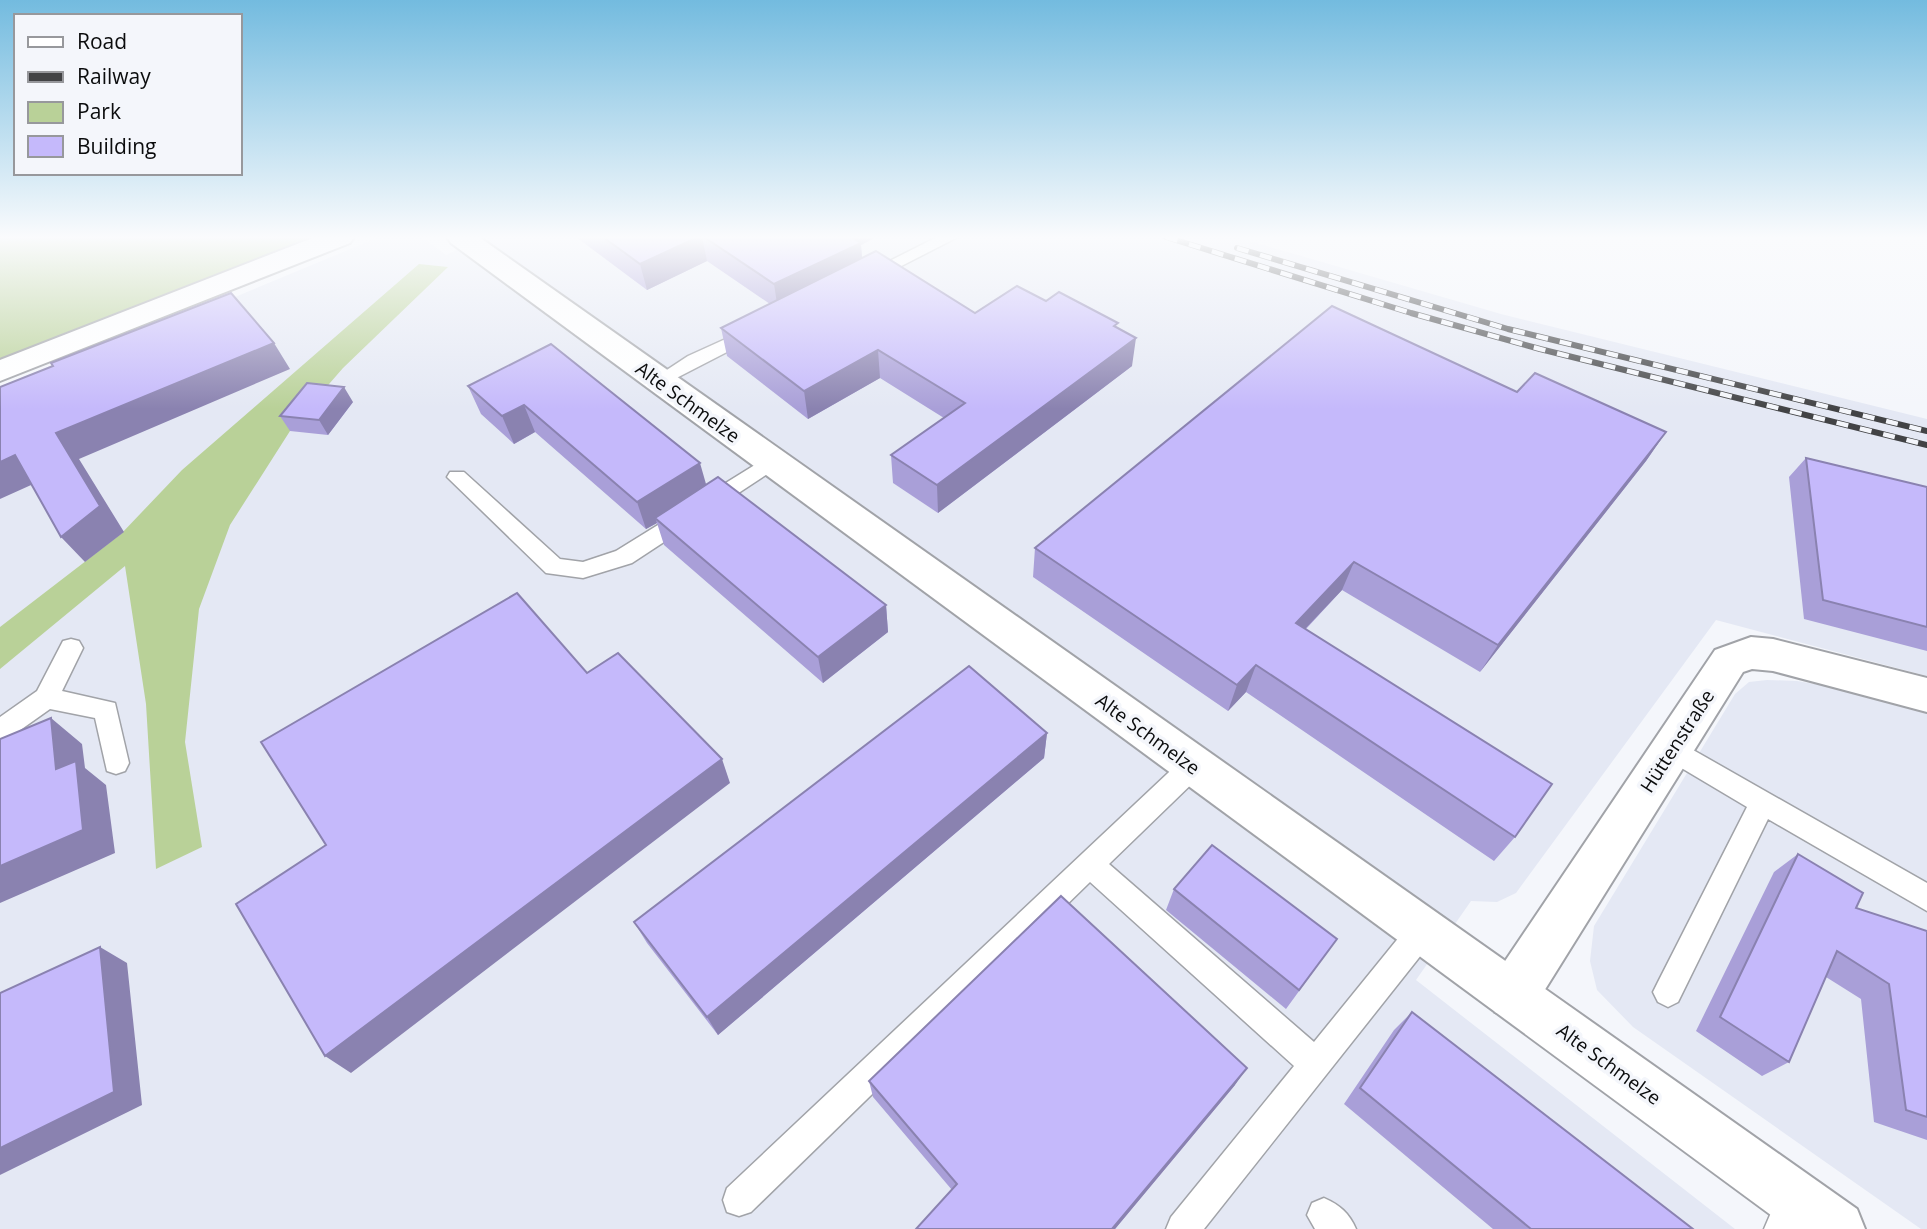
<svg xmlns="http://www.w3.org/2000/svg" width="1927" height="1229" font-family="'Open Sans',sans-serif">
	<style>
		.built { fill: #e4e8f4 }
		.green { fill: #b9d198 }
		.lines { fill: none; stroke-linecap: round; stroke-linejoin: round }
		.service-casing { stroke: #a1a3a8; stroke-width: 3 }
		.minor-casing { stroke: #a1a3a8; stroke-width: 4 }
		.tertiary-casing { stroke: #a1a3a8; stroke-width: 4 }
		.service { fill: #fff; fill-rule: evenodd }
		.minor { fill: #fff; fill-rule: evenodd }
		.tertiary { fill: #fff; fill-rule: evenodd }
		.rail-casing { stroke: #424345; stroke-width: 6 }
		.rail { stroke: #f4f6fb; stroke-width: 4.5; stroke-dasharray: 12; stroke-linecap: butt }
		.wall { fill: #a99fd8 }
		.shaded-wall { fill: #8a82b0 }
		.building { fill: #c5b9fb; stroke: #8a82b0; stroke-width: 2 }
		.labels { text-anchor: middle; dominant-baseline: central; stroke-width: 7; stroke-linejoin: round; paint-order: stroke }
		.street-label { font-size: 19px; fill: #0b0c0d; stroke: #f4f6fb }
	</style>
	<rect width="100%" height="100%" fill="#f4f6fb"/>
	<!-- built -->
	<path class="built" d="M 379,237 L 422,237 L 446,255 L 484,237 L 1236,237 L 1501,314 L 1927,419 L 1927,676 L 1716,620 L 1516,893 L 1497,902 L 1471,901 L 1416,980 L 1735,1229 L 0,1229 L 0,395 Z
		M 1767,680 L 1797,681 L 1832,687 L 1927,712 L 1927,1229 L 1921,1229 L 1633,1027 L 1597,990 L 1590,961 L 1594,926 L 1735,694 L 1749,682 Z"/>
	<!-- green -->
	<path class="green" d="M 0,237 L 310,237 L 0,362 Z
		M 419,264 L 448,267 L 343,368 L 316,399 L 290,431 L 230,525 L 199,609 L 185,742 L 202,847 L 156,869 L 146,704 L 125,566 L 0,669 L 0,627 L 121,534 L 182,470 Z"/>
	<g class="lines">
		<!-- service casing -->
		<g class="service-casing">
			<path id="service" d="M 937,237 L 958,237 L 874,280 L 862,280 L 860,276 Z
				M 752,327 L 761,332 L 758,336 L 659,387 L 650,381 L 688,356 Z
				M 771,455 L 778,457 L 781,462 L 778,467 L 632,563 L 583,578 L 546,573 L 447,477 L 450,472 L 464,472 L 560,559 L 583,562 L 616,551 Z
				M 71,639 L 79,641 L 83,648 L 62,691 L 115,703 L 129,763 L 125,771 L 116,774 L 107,771 L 95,718 L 50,709 L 9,738 L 0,741 L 0,717 L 37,691 L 63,641 Z
				M 1672,738 L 1927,883 L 1927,911 L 1768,819 L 1678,1002 L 1668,1007 L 1658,1002 L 1653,992 L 1658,982 L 1747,807 L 1663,757 L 1659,749 L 1663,741 Z
				M 1193,755 L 1202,758 L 1206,766 L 1202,774 L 1109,864 L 1314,1042 L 1413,920 L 1423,916 L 1433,920 L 1437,930 L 1433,940 L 1204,1229 L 1166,1229 L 1171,1217 L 1294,1066 L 1090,882 L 751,1212 L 739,1216 L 727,1212 L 723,1200 L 727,1188 L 1184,758 Z
				M 1794,1183 L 1806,1187 L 1810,1199 L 1798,1229 L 1764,1229 L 1782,1187 Z
				M 1324,1198 C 1340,1205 1349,1213 1356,1229 L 1315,1229 L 1307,1215 L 1312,1203 Z"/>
		</g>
		<!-- minor casing -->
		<g class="minor-casing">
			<path id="minor" d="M 315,237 L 354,237 L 350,243 L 0,381 L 0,360 Z
				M 1751,637 L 1773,639 L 1927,678 L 1927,712 L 1773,671 L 1752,669 L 1743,672 L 1531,1012 L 1513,1019 L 1495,1012 L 1488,994 L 1495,976 L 1715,650 Z"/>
		</g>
		<!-- tertiary casing -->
		<g class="tertiary-casing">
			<path id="tertiary" d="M 447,237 L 479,237 L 1857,1209 L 1865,1229 L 1790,1229 L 451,243 Z"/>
		</g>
		<!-- service -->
		<use href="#service" class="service"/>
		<!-- minor -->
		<use href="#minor" class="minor"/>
		<!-- tertiary -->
		<use href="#tertiary" class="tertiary"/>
		<!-- rail casing -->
		<g class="rail-casing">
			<path id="rail" d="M 1166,237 L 1411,313 L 1540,349 L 1927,445
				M 1237,248 L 1508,329 L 1927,431"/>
		</g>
		<!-- rail -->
		<use href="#rail" class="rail"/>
	</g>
	<!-- wall -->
	<path class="wall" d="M 576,237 L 876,237 L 861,245 L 862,258 L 975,313 L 1046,301 L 1118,328 L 1132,366 L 938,513 L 893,483 L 891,455 L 944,418 L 880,378 L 808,419 L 727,356 L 721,328 L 770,304 L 707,261 L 647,290 Z
		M 551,344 L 706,485 L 886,605 L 888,632 L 823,683 L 664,545 L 657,523 L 646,529 L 535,432 L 514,444 L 481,414 L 468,386 Z
		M 1517,392 L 1666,432 L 1646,461 L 1480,672 L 1342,590 L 1306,629 L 1515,837 L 1494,861 L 1246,692 L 1228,711 L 1033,577 L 1035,548 Z
		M 353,402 L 328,435 L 290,431 L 280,416 Z
		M 1806,458 L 1927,487 L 1927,651 L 1804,619 L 1789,477 Z
		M 1047,733 L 1044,758 L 718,1035 L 647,943 L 634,922 Z
		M 1798,854 L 1856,908 L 1927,931 L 1927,1140 L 1874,1122 L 1861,999 L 1826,977 L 1789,1062 L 1762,1076 L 1696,1031 L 1774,872 Z
		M 1174,889 L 1337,939 L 1286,1009 L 1166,910 Z
		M 1412,1012 L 1693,1229 L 1493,1229 L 1344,1104 L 1394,1030 Z
		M 869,1081 L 1235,1085 L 1115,1229 L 916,1229 L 952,1190 L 873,1097 Z"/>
	<!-- shaded-wall -->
	<path class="shaded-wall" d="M 698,237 L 702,237 L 707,261 L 647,290 L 640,264 Z
		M 840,237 L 876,237 L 861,245 L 863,269 L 778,310 L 774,284 Z
		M 1136,338 L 1132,366 L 938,513 L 937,485 Z
		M 274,343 L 290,369 L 79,459 L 124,532 L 85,562 L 61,537 L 56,433 Z
		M 878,350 L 880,378 L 808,419 L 804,391 Z
		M 344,387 L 353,402 L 328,435 L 319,420 Z
		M 524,405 L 535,432 L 514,444 L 502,416 Z
		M 1666,432 L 1646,461 L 1480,672 L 1498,645 Z
		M 15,455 L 40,481 L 0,499 L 0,462 Z
		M 700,463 L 708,491 L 655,518 L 657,523 L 646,529 L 637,502 Z
		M 1354,562 L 1342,590 L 1285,650 L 1296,623 Z
		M 886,605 L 888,632 L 823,683 L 818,657 Z
		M 1256,665 L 1246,692 L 1228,711 L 1237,685 Z
		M 51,718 L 82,744 L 85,768 L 106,785 L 115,853 L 0,903 L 0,866 L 56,769 Z
		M 1047,733 L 1044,758 L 718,1035 L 707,1017 Z
		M 722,759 L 730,783 L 351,1073 L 325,1056 Z
		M 100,947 L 127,963 L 142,1105 L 0,1175 L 0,1148 Z
		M 1247,1068 L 1235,1085 L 1115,1229 L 1112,1229 Z"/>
	<!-- building -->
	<path class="building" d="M 603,237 L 698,237 L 640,264 Z
		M 704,237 L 851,237 L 861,243 L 774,284 Z
		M 876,251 L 975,313 L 1017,286 L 1046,301 L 1059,292 L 1118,323 L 1114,326 L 1136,338 L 937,485 L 891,455 L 965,403 L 878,350 L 804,391 L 721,328 Z
		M 231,293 L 274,343 L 56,433 L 100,506 L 61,537 L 15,455 L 0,462 L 0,387 L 53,366 L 51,363 Z
		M 1332,306 L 1517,392 L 1535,373 L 1666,432 L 1498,645 L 1354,562 L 1296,623 L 1552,784 L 1515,837 L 1256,665 L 1237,685 L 1035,548 Z
		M 551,344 L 700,463 L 637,502 L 524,405 L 502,416 L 468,386 Z
		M 307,383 L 344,387 L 319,420 L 280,416 Z
		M 1806,458 L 1927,487 L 1927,627 L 1823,600 Z
		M 718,477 L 886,605 L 818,657 L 655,518 Z
		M 517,593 L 587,673 L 618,653 L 722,759 L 325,1056 L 236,904 L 326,845 L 261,742 Z
		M 969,666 L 1047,733 L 707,1017 L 634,922 Z
		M 51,718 L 56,769 L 76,761 L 83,830 L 0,866 L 0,739 Z
		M 1212,845 L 1337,939 L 1299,990 L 1174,889 Z
		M 1798,854 L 1863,893 L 1856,908 L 1927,931 L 1927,1117 L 1906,1110 L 1889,984 L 1837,951 L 1789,1062 L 1720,1017 Z
		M 1061,896 L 1247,1068 L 1112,1229 L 916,1229 L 957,1184 L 869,1081 Z
		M 100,947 L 114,1092 L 0,1148 L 0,993 Z
		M 1412,1012 L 1693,1229 L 1531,1229 L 1360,1088 Z"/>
	<!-- sky -->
	<linearGradient id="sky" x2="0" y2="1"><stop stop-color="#73bbdf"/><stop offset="0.58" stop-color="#fafbfd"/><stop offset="1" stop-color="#fafbfd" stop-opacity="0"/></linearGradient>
	<rect width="1927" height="409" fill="url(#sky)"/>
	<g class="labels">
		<!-- street labels -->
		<g class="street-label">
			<text transform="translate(688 402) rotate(36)">Alte Schmelze</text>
			<text transform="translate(1148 734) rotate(36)">Alte Schmelze</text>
			<text transform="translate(1677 741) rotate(-57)">Hüttenstraße</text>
			<text transform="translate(1609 1064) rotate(36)">Alte Schmelze</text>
		</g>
	</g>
	<!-- legend -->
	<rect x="14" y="14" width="228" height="161" fill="#f4f6fb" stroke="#97989c" stroke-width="2"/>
	<rect x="28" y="37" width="35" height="10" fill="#ffffff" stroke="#97989c" stroke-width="2"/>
	<text x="77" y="49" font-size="21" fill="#0b0c0d">Road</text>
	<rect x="28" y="72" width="35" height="10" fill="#424345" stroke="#97989c" stroke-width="2"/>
	<text x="77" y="84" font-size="21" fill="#0b0c0d">Railway</text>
	<rect x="28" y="102" width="35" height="21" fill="#b9d198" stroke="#97989c" stroke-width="2"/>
	<text x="77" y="119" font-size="21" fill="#0b0c0d">Park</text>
	<rect x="28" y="136" width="35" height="21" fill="#c5b9fb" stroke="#97989c" stroke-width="2"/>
	<text x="77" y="154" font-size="21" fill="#0b0c0d">Building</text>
</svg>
